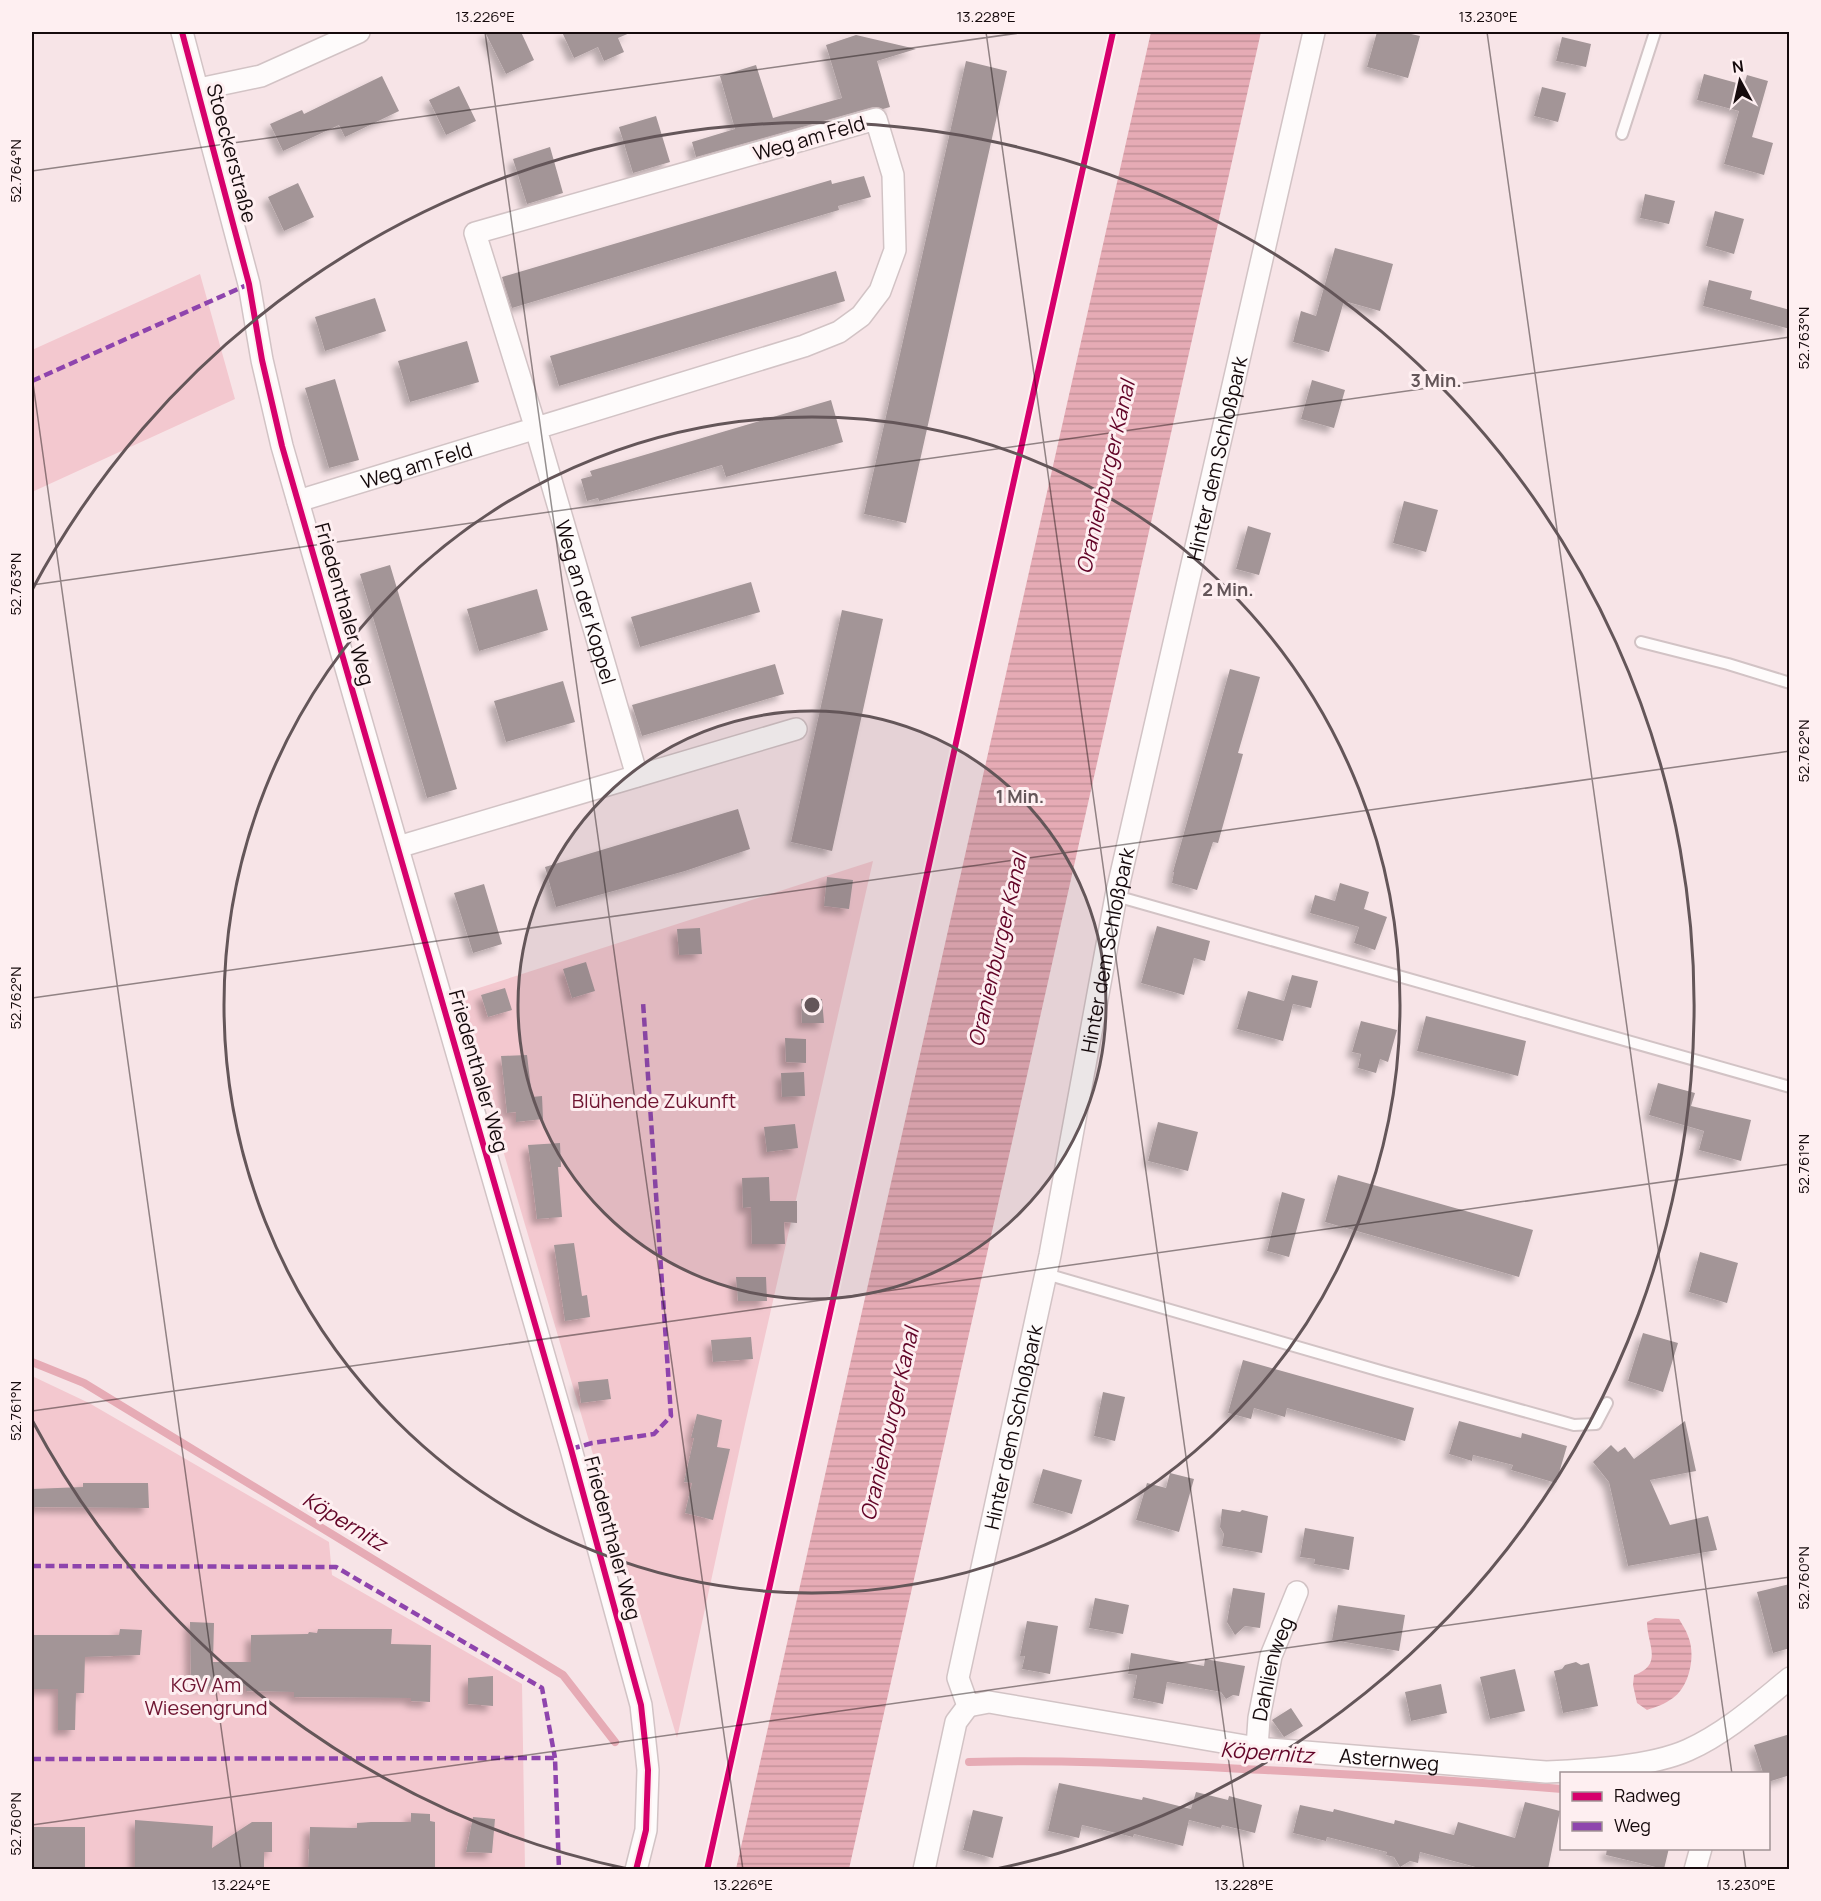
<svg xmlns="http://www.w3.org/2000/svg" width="1821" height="1901" font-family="Manrope,sans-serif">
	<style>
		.green { fill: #f3c8cf }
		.water { fill: url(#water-rules) }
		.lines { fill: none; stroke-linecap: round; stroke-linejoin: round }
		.stream { stroke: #e6abb5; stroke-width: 8 }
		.building { fill: #a39597; filter: url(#shadow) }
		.service-casing { stroke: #d2c3c5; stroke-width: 14 }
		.minor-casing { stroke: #d2c3c5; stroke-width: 24 }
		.service { stroke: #fefbfb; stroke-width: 10 }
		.minor { stroke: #fefbfb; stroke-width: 21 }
		.quiet { stroke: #8e44ad; stroke-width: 4.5; stroke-dasharray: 9 4.5; stroke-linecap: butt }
		.cycleway-casing { stroke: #feeff1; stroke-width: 10 }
		.cycleway { stroke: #d6006c; stroke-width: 6 }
		.ticks { fill: none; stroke: #150a0c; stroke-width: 1.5; stroke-opacity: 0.45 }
		.ring { fill: none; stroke: #645659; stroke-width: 3 }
		.labels { text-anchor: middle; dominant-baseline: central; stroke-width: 6; stroke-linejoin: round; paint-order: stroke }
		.street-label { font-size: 20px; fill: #150a0c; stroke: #feeff1 }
		.park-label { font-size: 20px; fill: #6f1531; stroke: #feeff1 }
		.water-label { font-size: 21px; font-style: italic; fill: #620427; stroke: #feeff1 }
		.centre { fill: #645659; stroke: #feeff1; stroke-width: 3 }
		.ring-label { font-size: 18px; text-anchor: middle; font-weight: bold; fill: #645659; stroke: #feeff1; stroke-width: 6; stroke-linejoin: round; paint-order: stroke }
		.neatline { fill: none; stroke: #150a0c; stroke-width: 2 }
		.ticks-label { font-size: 15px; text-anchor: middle; fill: #150a0c }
	</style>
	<defs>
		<pattern id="water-rules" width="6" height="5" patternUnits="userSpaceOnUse" patternTransform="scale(1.5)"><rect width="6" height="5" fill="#e6abb5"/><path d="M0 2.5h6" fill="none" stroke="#c4929a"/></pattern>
		<filter id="shadow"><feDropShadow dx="-5.5" dy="5.5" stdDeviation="3" flood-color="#0004"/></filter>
	</defs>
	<rect width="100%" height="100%" fill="#f7e4e7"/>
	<!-- green -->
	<path class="green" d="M 200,274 L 235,399 L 32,492 L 32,350 Z
		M 873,861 L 745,1424 L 677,1738 L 457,995 Z
		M 32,1376 L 89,1403 L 329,1542 L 332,1575 L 522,1684 L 525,1869 L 32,1869 Z"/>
	<!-- water -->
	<path class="water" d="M 1151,32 L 1261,32 L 849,1869 L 736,1869 Z
		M 1655,1618 L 1679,1619 C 1682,1624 1686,1630 1688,1636 C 1696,1654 1690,1686 1673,1698 C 1665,1704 1656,1707 1647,1710 L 1637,1703 L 1633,1685 L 1634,1675 C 1664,1665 1647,1644 1647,1622 Z"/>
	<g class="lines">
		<!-- stream -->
		<path class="stream" d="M 32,1362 L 84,1383 L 563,1675 L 615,1742
			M 969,1762 C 1068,1759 1166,1765 1265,1770 C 1364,1775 1463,1781 1562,1789"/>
	</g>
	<!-- building -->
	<path class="building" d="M 485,32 L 521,32 L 534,60 L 506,74 Z
		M 562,32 L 632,32 L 618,38 L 624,52 L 604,61 L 598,47 L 574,58 Z
		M 1377,32 L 1402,32 L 1420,36 L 1408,78 L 1367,67 Z
		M 856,35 L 916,49 L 877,61 L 890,107 L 883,109 L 873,107 L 696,157 L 692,142 L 735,129 L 720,76 L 756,65 L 773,118 L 842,98 L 826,45 Z
		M 1562,37 L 1591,44 L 1586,67 L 1556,61 Z
		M 966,61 L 1007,71 L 906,523 L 864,514 Z
		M 1704,74 L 1744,85 L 1747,75 L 1768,81 L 1752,137 L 1773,143 L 1764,175 L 1724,164 L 1739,111 L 1697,100 Z
		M 382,76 L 399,111 L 345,137 L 339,125 L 283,151 L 270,124 L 302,110 L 304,114 Z
		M 459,86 L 476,121 L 446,135 L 429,100 Z
		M 1542,87 L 1566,93 L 1558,122 L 1534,116 Z
		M 656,116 L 670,162 L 633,173 L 619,127 Z
		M 550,147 L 563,193 L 527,204 L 513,159 Z
		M 864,176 L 871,197 L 838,206 L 839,210 L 512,308 L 502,277 L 831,180 L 832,184 Z
		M 298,183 L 314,217 L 284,231 L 268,197 Z
		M 1645,194 L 1675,201 L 1669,224 L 1640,218 Z
		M 1715,211 L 1744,219 L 1734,254 L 1706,246 Z
		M 1335,248 L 1393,264 L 1380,311 L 1344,301 L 1329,352 L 1293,342 L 1301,311 L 1316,316 Z
		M 836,271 L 845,301 L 559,386 L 550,356 Z
		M 1709,280 L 1752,291 L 1750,299 L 1790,310 L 1790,329 L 1703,306 Z
		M 375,298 L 386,331 L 325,351 L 315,317 Z
		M 467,341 L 479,382 L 410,402 L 398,361 Z
		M 335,379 L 359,460 L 329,468 L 305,388 Z
		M 1312,380 L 1345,390 L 1334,428 L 1301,419 Z
		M 831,400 L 843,442 L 726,477 L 722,465 L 599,501 L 598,498 L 587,501 L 581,479 L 592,476 L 590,471 Z
		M 1404,501 L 1438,510 L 1426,552 L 1393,543 Z
		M 1248,526 L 1271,533 L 1259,575 L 1236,569 Z
		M 390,565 L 457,789 L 427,798 L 360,574 Z
		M 751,582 L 760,612 L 640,647 L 631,617 Z
		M 537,589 L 548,630 L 479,651 L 467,609 Z
		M 842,610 L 883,619 L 832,851 L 791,842 Z
		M 775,664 L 784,694 L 642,736 L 632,705 Z
		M 1230,669 L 1260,677 L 1238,753 L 1243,754 L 1218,843 L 1213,842 L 1197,890 L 1172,883 L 1174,872 L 1173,872 Z
		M 563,681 L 575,722 L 506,742 L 494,701 Z
		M 738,809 L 750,849 L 685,871 L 556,907 L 545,867 Z
		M 827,877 L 853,880 L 849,909 L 824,906 Z
		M 1340,883 L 1369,892 L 1364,909 L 1387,917 L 1375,950 L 1354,943 L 1359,927 L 1310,913 L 1315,895 L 1335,901 Z
		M 484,884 L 502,944 L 473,953 L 454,893 Z
		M 1157,926 L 1210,941 L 1205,961 L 1194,958 L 1184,995 L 1141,983 Z
		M 700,928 L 702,954 L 679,955 L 677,929 Z
		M 586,962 L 595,991 L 572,998 L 563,969 Z
		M 1292,975 L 1318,981 L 1311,1008 L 1293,1004 L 1283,1041 L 1237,1029 L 1248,991 L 1284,1001 Z
		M 505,988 L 512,1010 L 488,1017 L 481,995 Z
		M 801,999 L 822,999 L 824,1023 L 802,1023 Z
		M 1426,1016 L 1526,1041 L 1518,1076 L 1417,1051 Z
		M 1361,1021 L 1397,1030 L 1388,1062 L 1380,1059 L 1376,1073 L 1358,1068 L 1361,1054 L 1352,1052 Z
		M 785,1038 L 806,1039 L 806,1063 L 786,1062 Z
		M 527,1055 L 532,1097 L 542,1096 L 543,1119 L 516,1122 L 516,1112 L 507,1113 L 501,1056 Z
		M 804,1072 L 805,1096 L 782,1097 L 781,1073 Z
		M 1658,1083 L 1695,1093 L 1691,1106 L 1751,1120 L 1741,1161 L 1699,1150 L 1704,1131 L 1649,1115 Z
		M 1158,1122 L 1198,1132 L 1188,1171 L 1148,1161 Z
		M 795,1124 L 798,1148 L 767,1152 L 764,1127 Z
		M 560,1143 L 561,1167 L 558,1167 L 562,1217 L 537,1219 L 528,1145 Z
		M 1338,1175 L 1533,1230 L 1519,1277 L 1325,1222 Z
		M 769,1177 L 770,1201 L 797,1201 L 797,1223 L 784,1222 L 785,1244 L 752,1244 L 751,1207 L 743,1208 L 742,1178 Z
		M 1282,1192 L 1305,1199 L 1289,1257 L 1267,1251 Z
		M 574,1243 L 582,1296 L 587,1295 L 590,1317 L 565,1321 L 554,1245 Z
		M 1700,1252 L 1738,1263 L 1727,1303 L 1689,1292 Z
		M 736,1277 L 766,1277 L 767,1301 L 738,1301 Z
		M 1643,1333 L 1678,1343 L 1663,1392 L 1628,1381 Z
		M 751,1337 L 753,1359 L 713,1362 L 711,1340 Z
		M 1243,1360 L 1414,1408 L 1405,1441 L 1287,1408 L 1285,1417 L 1254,1408 L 1251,1419 L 1228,1413 Z
		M 608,1379 L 611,1399 L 581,1403 L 578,1382 Z
		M 1103,1392 L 1125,1397 L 1115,1441 L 1094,1436 Z
		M 697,1414 L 722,1420 L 717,1447 L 730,1449 L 713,1520 L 685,1513 L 692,1483 L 684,1482 L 694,1438 L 691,1438 Z
		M 1459,1421 L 1521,1438 L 1522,1433 L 1567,1446 L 1556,1483 L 1511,1470 L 1513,1465 L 1473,1455 L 1472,1461 L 1449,1454 Z
		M 1685,1421 L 1696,1471 L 1650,1480 L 1670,1525 L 1708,1516 L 1717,1550 L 1628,1566 L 1609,1482 L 1593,1462 L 1611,1445 L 1618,1452 L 1625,1447 L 1634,1459 Z
		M 1043,1469 L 1082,1480 L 1072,1514 L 1033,1503 Z
		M 1170,1473 L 1194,1479 L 1179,1532 L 1136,1520 L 1147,1483 L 1166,1488 Z
		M 83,1483 L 148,1483 L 149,1508 L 32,1507 L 32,1489 L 83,1487 Z
		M 1222,1509 L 1240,1512 L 1242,1510 L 1268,1516 L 1262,1553 L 1222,1546 L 1224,1534 L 1220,1527 Z
		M 1305,1528 L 1354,1537 L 1349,1570 L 1314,1564 L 1315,1559 L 1300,1557 Z
		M 1790,1584 L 1790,1648 L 1773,1653 L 1757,1592 Z
		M 1233,1588 L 1265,1593 L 1260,1628 L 1245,1626 L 1235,1635 L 1227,1622 Z
		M 1095,1598 L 1129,1605 L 1123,1634 L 1089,1628 Z
		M 1338,1605 L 1405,1615 L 1399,1651 L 1332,1640 Z
		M 1027,1621 L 1058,1626 L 1050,1674 L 1022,1669 L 1025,1656 L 1020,1656 Z
		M 190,1622 L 214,1623 L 213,1662 L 251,1662 L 251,1635 L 308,1634 L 309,1632 L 317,1633 L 318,1629 L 392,1629 L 391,1644 L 431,1645 L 430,1702 L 411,1701 L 411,1698 L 294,1697 L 294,1692 L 246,1691 L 246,1686 L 191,1686 Z
		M 120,1629 L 142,1630 L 140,1655 L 85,1657 L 84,1693 L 76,1693 L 75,1730 L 58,1730 L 58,1689 L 32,1689 L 32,1635 L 119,1635 Z
		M 1131,1653 L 1204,1666 L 1205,1659 L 1245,1666 L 1239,1696 L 1233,1695 L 1226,1699 L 1221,1692 L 1167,1682 L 1163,1704 L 1133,1698 L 1137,1675 L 1128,1674 Z
		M 1576,1662 L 1581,1665 L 1589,1663 L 1598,1706 L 1563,1713 L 1554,1671 L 1562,1669 L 1565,1665 Z
		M 1515,1669 L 1525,1711 L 1490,1719 L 1480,1677 Z
		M 493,1676 L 493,1706 L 468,1704 L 468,1678 Z
		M 1441,1684 L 1447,1713 L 1411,1721 L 1405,1692 Z
		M 1291,1708 L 1303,1726 L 1284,1737 L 1272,1720 Z
		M 1790,1734 L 1790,1775 L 1768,1782 L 1768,1773 L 1763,1773 L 1754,1745 Z
		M 1059,1783 L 1142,1800 L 1143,1797 L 1191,1809 L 1196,1792 L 1228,1800 L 1229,1796 L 1262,1805 L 1255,1833 L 1222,1825 L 1221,1828 L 1189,1820 L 1183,1846 L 1134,1834 L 1133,1837 L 1082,1825 L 1079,1838 L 1048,1831 Z
		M 1525,1802 L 1560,1811 L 1548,1869 L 1483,1869 L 1420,1852 L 1418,1863 L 1410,1861 L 1400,1867 L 1394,1857 L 1386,1855 L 1387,1852 L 1327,1837 L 1326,1841 L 1293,1833 L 1300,1805 L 1333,1812 L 1334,1809 L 1394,1824 L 1395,1820 L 1454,1835 L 1458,1822 L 1515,1838 Z
		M 973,1810 L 1003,1817 L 993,1858 L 963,1850 Z
		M 411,1813 L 430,1814 L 430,1821 L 435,1822 L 435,1869 L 308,1869 L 310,1827 L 357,1828 L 357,1823 L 371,1822 L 411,1822 Z
		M 473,1817 L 495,1819 L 492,1853 L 466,1852 Z
		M 135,1820 L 213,1826 L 212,1848 L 252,1822 L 272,1822 L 272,1852 L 264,1852 L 264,1869 L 135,1869 Z
		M 32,1827 L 85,1827 L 85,1869 L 32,1869 Z
		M 1607,1848 L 1669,1848 L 1664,1869 L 1606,1855 Z"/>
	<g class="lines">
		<!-- service casing -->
		<g class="service-casing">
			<path id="service" d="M 1622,134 L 1655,32
				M 1641,642 L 1728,664 L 1790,683
				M 1116,896 L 1790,1087
				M 1046,1274 L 1384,1372 L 1574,1425 L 1596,1424 L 1607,1403"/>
		</g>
		<!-- minor casing -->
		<g class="minor-casing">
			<g id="minor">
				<path d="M 182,32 L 249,284 L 262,360 L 282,446 L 571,1449 L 641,1705 L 648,1770 L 646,1830 L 636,1870"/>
				<path d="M 199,89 L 261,76 L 359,32"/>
				<path id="s1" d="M 298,501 L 804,346 L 839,332 L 861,316 L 880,291 L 895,250 L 893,175 L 876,119 L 475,233 L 536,429 L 637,776"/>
				<path d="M 398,847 L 796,729"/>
				<path id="s2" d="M 968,1706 L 989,1702 L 1257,1748 L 1546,1772 C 1587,1770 1650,1767 1688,1750 C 1726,1733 1758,1704 1790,1678"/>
				<path id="s3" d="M 1257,1748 L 1259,1718 L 1271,1656 L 1297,1592"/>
				<path id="s4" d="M 924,1870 L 956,1722 L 968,1706 L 958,1678 L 1050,1255 L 1116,896 L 1314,32"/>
				<path d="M 1695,1870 L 1701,1848"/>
			</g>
		</g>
		<!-- service -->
		<use href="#service" class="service"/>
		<!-- minor -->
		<use href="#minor" class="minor"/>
		<!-- quiet -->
		<path class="quiet" d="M 32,381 L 249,284
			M 571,1449 L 592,1443 L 654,1434 L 671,1416 L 643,1002
			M 32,1566 L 336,1567 L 542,1688 L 555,1758
			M 32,1759 L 555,1758 L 559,1870"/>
		<!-- cycleway casing -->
		<g class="cycleway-casing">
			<path id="cycleway" d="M 182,32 L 249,284 L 262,360 L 282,446 L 571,1449 L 641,1705 L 648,1770 L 646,1830 L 636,1870
				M 707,1870 L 1113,32"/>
		</g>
		<!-- cycleway -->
		<use href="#cycleway" class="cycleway"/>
	</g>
	<!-- ticks -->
	<path class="ticks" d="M 485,32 L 743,1870M 986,32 L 1244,1870M 1487,32 L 1732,1774M 32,171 L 1026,32M 32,376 L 241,1870M 32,585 L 1790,337M 32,998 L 1790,751M 32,1411 L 1790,1164M 32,1825 L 1790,1577M 1743,1848 L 1746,1870"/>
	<!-- distance rings -->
	<circle cx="812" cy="1005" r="294" fill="#645659" fill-opacity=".12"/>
	<g class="ring">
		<circle cx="812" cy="1005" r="294"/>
		<circle cx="812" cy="1005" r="588"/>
		<path d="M628 1869A883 883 0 0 1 32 1420M32 590A883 883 0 1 1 996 1869"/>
	</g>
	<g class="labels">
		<!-- street labels -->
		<g class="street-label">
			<text transform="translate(809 138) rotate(-16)">Weg am Feld</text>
			<text transform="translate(232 153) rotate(75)">Stoeckerstraße</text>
			<text stroke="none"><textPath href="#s4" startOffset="1448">Hinter dem Schloßpark</textPath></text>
			<text stroke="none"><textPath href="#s1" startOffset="124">Weg am Feld</textPath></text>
			<text stroke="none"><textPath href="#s1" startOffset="1605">Weg an der Koppel</textPath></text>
			<text transform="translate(345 604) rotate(74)">Friedenthaler Weg</text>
			<text stroke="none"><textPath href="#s4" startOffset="944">Hinter dem Schloßpark</textPath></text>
			<text transform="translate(479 1071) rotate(74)">Friedenthaler Weg</text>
			<text stroke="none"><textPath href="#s4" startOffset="458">Hinter dem Schloßpark</textPath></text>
			<text transform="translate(613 1538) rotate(75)">Friedenthaler Weg</text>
			<text stroke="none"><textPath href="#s3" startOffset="81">Dahlienweg</textPath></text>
			<text stroke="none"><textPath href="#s2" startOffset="426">Asternweg</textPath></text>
		</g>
		<!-- park labels -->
		<g class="park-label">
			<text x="654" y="1100">Blühende Zukunft</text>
			<text x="206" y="1684">KGV Am<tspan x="206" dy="23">Wiesengrund</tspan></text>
		</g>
		<!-- water labels -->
		<g class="water-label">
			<text transform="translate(1105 477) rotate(-77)">Oranienburger Kanal</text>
			<text transform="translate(997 950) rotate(-77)">Oranienburger Kanal</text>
			<text transform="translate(889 1424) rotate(-77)">Oranienburger Kanal</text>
			<text transform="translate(345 1521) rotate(31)">Köpernitz</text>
			<text transform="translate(1267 1752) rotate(4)">Köpernitz</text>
		</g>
	</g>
	<circle cx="812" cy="1005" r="9" class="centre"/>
	<g class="ring-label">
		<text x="1436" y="387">3 Min.</text>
		<text x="1228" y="596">2 Min.</text>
		<text x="1020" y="803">1 Min.</text>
	</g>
	<!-- border -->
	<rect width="1821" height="1901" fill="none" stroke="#feeff1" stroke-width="66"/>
	<!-- legend -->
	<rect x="1560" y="1772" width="210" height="78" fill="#feeff1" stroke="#a19395" stroke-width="1.5"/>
	<rect x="1572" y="1792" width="30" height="9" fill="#d6006c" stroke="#a19395" stroke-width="1.5"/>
	<text x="1614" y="1802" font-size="18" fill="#150a0c">Radweg</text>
	<rect x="1572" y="1822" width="30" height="9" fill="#8e44ad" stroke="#a19395" stroke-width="1.5"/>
	<text x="1614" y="1832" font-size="18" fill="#150a0c">Weg</text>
	<!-- north arrow -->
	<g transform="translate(1740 81) rotate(352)" stroke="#feeff1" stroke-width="4.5" paint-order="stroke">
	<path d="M0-4.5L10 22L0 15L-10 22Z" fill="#150a0c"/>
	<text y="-9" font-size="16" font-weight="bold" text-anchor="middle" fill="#150a0c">N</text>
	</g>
	<rect x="33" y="33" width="1755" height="1835" class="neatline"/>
	<g class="ticks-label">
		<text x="485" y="22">13.226°E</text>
		<text x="986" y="22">13.228°E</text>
		<text x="1488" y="22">13.230°E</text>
		<text transform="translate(16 171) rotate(-90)" y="5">52.764°N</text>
		<text transform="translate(1804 338) rotate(-90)" y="5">52.763°N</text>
		<text transform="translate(16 584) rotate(-90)" y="5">52.763°N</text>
		<text transform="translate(1804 751) rotate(-90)" y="5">52.762°N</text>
		<text transform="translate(16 998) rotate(-90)" y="5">52.762°N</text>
		<text transform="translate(1804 1164) rotate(-90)" y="5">52.761°N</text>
		<text transform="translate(16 1411) rotate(-90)" y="5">52.761°N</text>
		<text transform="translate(1804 1578) rotate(-90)" y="5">52.760°N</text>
		<text transform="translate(16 1824) rotate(-90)" y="5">52.760°N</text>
		<text x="241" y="1890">13.224°E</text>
		<text x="743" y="1890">13.226°E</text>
		<text x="1244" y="1890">13.228°E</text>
		<text x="1746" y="1890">13.230°E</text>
	</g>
</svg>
